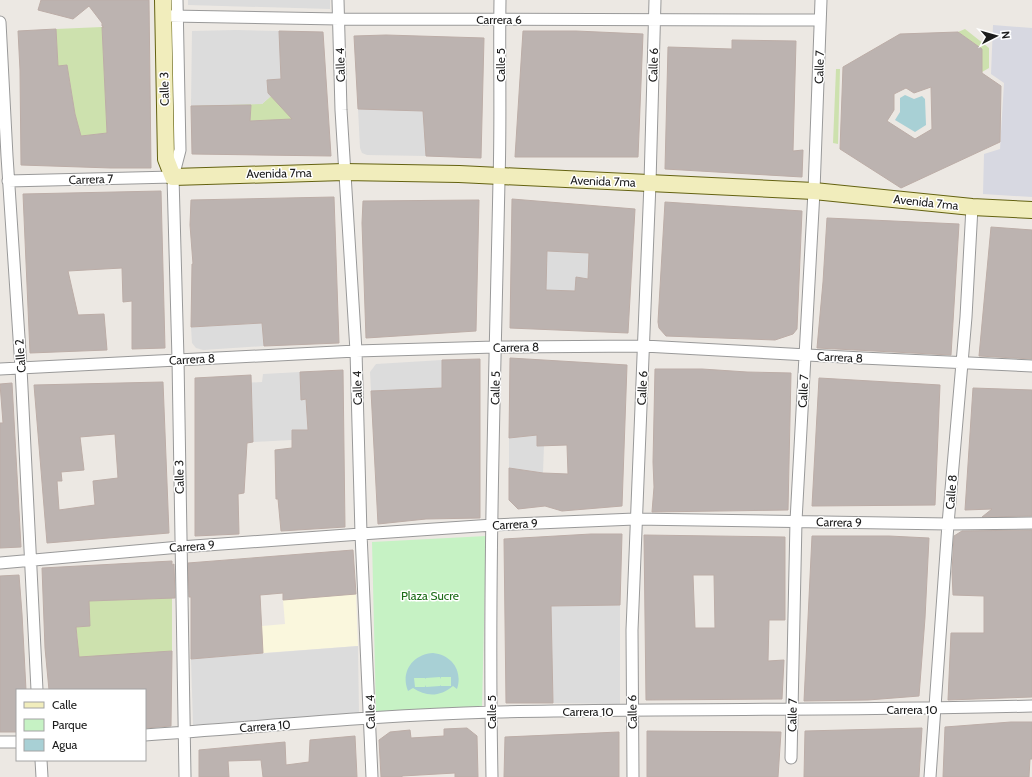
<svg xmlns="http://www.w3.org/2000/svg" width="1032" height="777" font-family="Cabin,sans-serif">
	<style>
		.education { fill: #faf7dd }
		.grass { fill: #cde1ae }
		.park { fill: #c6f2c4 }
		.parking { fill: #dcdcdc }
		.plaza { fill: #d7d8e1 }
		.water { fill: #a8d0d5; fill-rule: evenodd }
		.building { fill: #bcb3b0; stroke: #bcada7; fill-rule: evenodd }
		.lines { fill: none; stroke-linecap: round; stroke-linejoin: round }
		.street-casing { stroke: #999; stroke-width: 13 }
		.secondary-casing { stroke: #646211; stroke-width: 18 }
		.street { stroke: #fff; stroke-width: 11 }
		.secondary { stroke: #f1edbc; stroke-width: 16 }
		.labels { text-anchor: middle; dominant-baseline: central; stroke-width: 3; stroke-linejoin: round; paint-order: stroke }
		.street-label { font-size: 12px; fill: #1c1c1c; stroke: #fff }
		.park-label { font-size: 12px; fill: #1c6c18; stroke: #fff }
	</style>
	<rect width="100%" height="100%" fill="#ece8e3"/>
	<!-- education -->
	<path class="education" d="M 356,594 L 358,646 L 263,653 L 262,626 L 285,624 L 283,600 Z"/>
	<!-- grass -->
	<path class="grass" d="M 102,27 L 107,133 L 81,136 L 75,114 L 67,65 L 58,66 L 56,29 Z
		M 965,29 L 989,48 L 989,68 L 982,72 L 982,49 L 958,32 Z
		M 836,69 L 840,69 L 838,144 L 833,143 Z
		M 244,96 L 262,104 L 271,96 L 279,105 L 308,103 L 309,119 L 250,121 L 251,105 L 191,106 L 191,99 Z
		M 172,598 L 172,651 L 108,656 L 46,658 L 45,644 L 78,642 L 76,627 L 90,626 L 89,601 Z"/>
	<!-- park -->
	<path class="park" d="M 486,536 L 482,708 L 376,712 L 372,542 Z"/>
	<!-- parking -->
	<path class="parking" d="M 188,0 L 330,0 L 330,9 L 188,5 Z
		M 236,30 L 279,31 L 281,79 L 267,80 L 268,93 L 271,96 L 262,104 L 191,106 L 192,31 Z
		M 358,109 L 424,110 L 426,156 L 367,155 L 362,153 L 360,148 Z
		M 511,250 L 589,253 L 588,279 L 575,291 L 546,290 Z
		M 262,323 L 264,346 L 203,350 L 196,348 L 192,343 L 191,327 Z
		M 442,360 L 442,388 L 371,391 L 370,372 L 376,364 Z
		M 300,372 L 301,399 L 306,399 L 308,430 L 292,430 L 292,440 L 253,442 L 252,399 L 241,399 L 241,383 L 262,382 L 263,374 Z
		M 537,435 L 537,445 L 544,445 L 543,473 L 509,468 L 509,438 Z
		M 620,605 L 620,704 L 553,703 L 551,606 Z
		M 358,646 L 359,714 L 193,725 L 191,659 Z"/>
	<!-- plaza -->
	<path class="plaza" d="M 993,25 L 1032,28 L 1032,197 L 983,194 L 984,154 L 1000,149 L 1004,83 L 991,74 Z"/>
	<!-- water -->
	<path class="water" d="M 905,95 L 914,99 L 922,96 L 925,99 L 926,125 L 915,132 L 895,120 L 900,112 L 900,98 Z
		M 433,653 C 452,655 463,671 457,689 L 453,686 C 440,697 426,697 413,688 L 408,691 C 400,672 413,654 433,653 ZM 440,677 L 440,679 L 441,677 L 451,677 L 451,686 L 441,686 L 440,685 L 440,686 L 426,687 L 426,685 L 425,687 L 415,687 L 414,678 L 425,678 L 425,679 L 426,678 Z"/>
	<!-- building -->
	<path class="building" d="M 41,0 L 149,0 L 151,168 L 111,168 L 21,165 L 20,70 L 18,31 L 56,29 L 58,66 L 67,65 L 75,114 L 81,136 L 107,133 L 102,27 L 104,27 L 102,26 L 102,23 L 89,6 L 73,19 L 38,10 Z
		M 279,31 L 323,32 L 331,156 L 192,154 L 191,106 L 251,105 L 250,121 L 292,119 L 268,93 L 267,80 L 281,79 Z
		M 523,31 L 576,31 L 643,34 L 638,157 L 515,157 Z
		M 958,32 L 982,49 L 982,73 L 1001,86 L 1000,142 L 901,188 L 840,149 L 843,67 L 900,34 ZM 931,87 L 932,129 L 915,139 L 887,121 L 894,110 L 894,94 L 906,88 L 914,93 Z
		M 386,35 L 484,38 L 481,158 L 426,156 L 423,111 L 358,109 L 354,36 Z
		M 732,40 L 796,41 L 793,151 L 803,150 L 802,177 L 665,169 L 668,47 L 732,49 Z
		M 161,191 L 165,348 L 132,349 L 132,301 L 123,302 L 122,268 L 68,271 L 78,315 L 104,314 L 107,350 L 30,353 L 23,194 Z
		M 334,197 L 339,343 L 264,346 L 262,323 L 191,327 L 192,264 L 193,264 L 190,225 L 191,200 Z
		M 512,199 L 635,209 L 628,333 L 510,328 ZM 547,251 L 589,253 L 588,279 L 576,277 L 575,291 L 546,290 Z
		M 479,200 L 476,331 L 366,338 L 362,223 L 363,201 Z
		M 665,202 L 802,211 L 797,329 L 793,334 L 775,340 L 666,336 L 659,328 L 658,322 Z
		M 827,218 L 959,224 L 951,355 L 817,348 L 823,282 Z
		M 991,227 L 1032,230 L 1032,359 L 979,356 Z
		M 510,358 L 627,365 L 622,506 L 562,511 L 545,506 L 518,509 L 509,500 L 509,468 L 543,473 L 568,474 L 567,445 L 537,446 L 537,435 L 509,438 Z
		M 480,359 L 480,518 L 426,519 L 378,524 L 371,391 L 442,388 L 442,360 Z
		M 655,369 L 702,369 L 747,372 L 791,373 L 788,510 L 652,512 L 654,487 L 653,462 Z
		M 343,370 L 345,527 L 281,531 L 278,499 L 276,499 L 275,450 L 292,448 L 292,430 L 308,430 L 306,399 L 301,400 L 300,372 Z
		M 251,375 L 253,442 L 247,443 L 244,493 L 238,494 L 239,534 L 195,536 L 195,378 Z
		M 819,378 L 940,385 L 935,505 L 812,506 Z
		M 163,382 L 169,533 L 47,543 L 34,385 ZM 115,434 L 118,478 L 93,481 L 95,505 L 59,510 L 57,481 L 62,481 L 61,472 L 84,470 L 80,437 Z
		M 12,383 L 21,547 L 0,548 L 0,423 L 3,423 L 0,384 Z
		M 973,388 L 1032,390 L 1032,516 L 982,517 L 992,509 L 965,510 Z
		M 1032,530 L 1032,697 L 948,700 L 951,633 L 984,633 L 984,596 L 953,595 L 952,572 L 954,536 L 962,531 Z
		M 591,534 L 622,534 L 620,605 L 551,606 L 553,703 L 506,703 L 504,539 Z
		M 644,535 L 785,537 L 785,620 L 769,620 L 768,661 L 784,660 L 782,699 L 646,700 ZM 693,575 L 714,575 L 715,628 L 695,628 Z
		M 812,536 L 889,536 L 929,538 L 925,618 L 919,696 L 868,700 L 804,701 Z
		M 353,550 L 356,594 L 283,600 L 283,593 L 260,595 L 263,653 L 191,659 L 191,597 L 189,597 L 188,563 Z
		M 172,561 L 172,565 L 174,564 L 175,598 L 89,601 L 90,626 L 76,627 L 79,657 L 172,651 L 171,726 L 145,728 L 145,690 L 49,690 L 45,648 L 42,568 Z
		M 19,575 L 22,614 L 26,690 L 17,690 L 17,732 L 0,732 L 0,576 Z
		M 1011,722 L 1032,722 L 1032,759 L 1030,759 L 1029,777 L 943,777 L 945,727 Z
		M 467,728 L 477,736 L 478,777 L 455,777 L 455,773 L 402,776 L 402,777 L 381,777 L 379,740 L 390,732 L 410,730 L 411,738 L 444,736 L 444,729 Z
		M 922,728 L 919,777 L 804,777 L 805,731 Z
		M 647,731 L 781,732 L 778,777 L 647,777 Z
		M 619,732 L 619,777 L 504,777 L 505,737 Z
		M 355,736 L 357,777 L 263,777 L 261,760 L 228,761 L 229,777 L 199,777 L 199,750 L 285,742 L 286,765 L 309,762 L 310,740 Z"/>
	<g class="lines">
		<!-- street casing -->
		<g class="street-casing">
			<path id="street" d="M 177,0 L 180,150 L 173,177 L 178,359 L 185,777
				M 338,0 L 341,110 L 356,351 L 361,534 L 372,777
				M 171,16 L 339,19 L 820,20
				M 0,22 L 7,156 L 21,368 L 37,690
				M 8,181 L 173,177
				M 0,369 L 356,351 L 495,347 L 644,346 L 862,358 L 1032,366
				M 0,563 L 180,547 L 361,534 L 493,525 L 635,519 L 948,524 L 1032,523
				M 145,735 C 261,727 376,715 492,712 C 672,708 852,711 1032,706
				M 0,742 L 17,742
				M 791,758 L 796,521 L 814,191 L 821,0
				M 41,760 L 42,777
				M 492,777 C 488,578 495,379 499,180 C 501,120 499,60 500,0
				M 633,777 L 632,630 L 650,183 L 655,0
				M 930,777 L 948,524 L 966,317 L 972,207"/>
		</g>
		<!-- secondary casing -->
		<g class="secondary-casing">
			<path id="secondary" d="M 163,0 L 166,159 L 173,177 L 344,172 L 459,174 L 814,191 L 972,207 L 1032,210"/>
		</g>
		<!-- street -->
		<use href="#street" class="street"/>
		<!-- secondary -->
		<use href="#secondary" class="secondary"/>
	</g>
	<g class="labels">
		<!-- street labels -->
		<g class="street-label">
			<text x="499" y="19">Carrera 6</text>
			<text transform="translate(340 65) rotate(-92)">Calle 4</text>
			<text transform="translate(500 65) rotate(-90)">Calle 5</text>
			<text transform="translate(653 65) rotate(-88)">Calle 6</text>
			<text transform="translate(819 67) rotate(-88)">Calle 7</text>
			<text transform="translate(164 89) rotate(-91)">Calle 3</text>
			<text transform="translate(279 173) rotate(-1)">Avenida 7ma</text>
			<text transform="translate(91 179) rotate(-2)">Carrera 7</text>
			<text transform="translate(603 181) rotate(2)">Avenida 7ma</text>
			<text transform="translate(926 202) rotate(6)">Avenida 7ma</text>
			<text transform="translate(516 347) rotate(-1)">Carrera 8</text>
			<text transform="translate(20 356) rotate(-94)">Calle 2</text>
			<text transform="translate(840 357) rotate(3)">Carrera 8</text>
			<text transform="translate(192 359) rotate(-3)">Carrera 8</text>
			<text transform="translate(357 388) rotate(-92)">Calle 4</text>
			<text transform="translate(495 388) rotate(-89)">Calle 5</text>
			<text transform="translate(642 388) rotate(-87)">Calle 6</text>
			<text transform="translate(803 391) rotate(-87)">Calle 7</text>
			<text transform="translate(179 477) rotate(-91)">Calle 3</text>
			<text transform="translate(951 492) rotate(-85)">Calle 8</text>
			<text transform="translate(839 522) rotate(1)">Carrera 9</text>
			<text transform="translate(515 524) rotate(-3)">Carrera 9</text>
			<text transform="translate(192 546) rotate(-4)">Carrera 9</text>
			<text x="912" y="709">Carrera 10</text>
			<text x="588" y="711">Carrera 10</text>
			<text transform="translate(370 712) rotate(-92)">Calle 4</text>
			<text transform="translate(491 712) rotate(-90)">Calle 5</text>
			<text transform="translate(632 712) rotate(-91)">Calle 6</text>
			<text transform="translate(792 715) rotate(-89)">Calle 7</text>
			<text transform="translate(265 726) rotate(-4)">Carrera 10</text>
		</g>
		<!-- park labels -->
		<g class="park-label">
			<text x="430" y="595">Plaza Sucre</text>
		</g>
	</g>
	<!-- legend -->
	<rect x="16" y="689" width="130" height="72" fill="#ffffff" stroke="#a4a4a4"/>
	<rect x="24" y="702" width="20" height="6" fill="#f1edbc" stroke="#a4a4a4"/>
	<text x="52" y="709" font-size="12" fill="#1c1c1c">Calle</text>
	<rect x="24" y="719" width="20" height="12" fill="#c6f2c4" stroke="#a4a4a4"/>
	<text x="52" y="729" font-size="12" fill="#1c1c1c">Parque</text>
	<rect x="24" y="739" width="20" height="12" fill="#a8d0d5" stroke="#a4a4a4"/>
	<text x="52" y="749" font-size="12" fill="#1c1c1c">Agua</text>
	<!-- north arrow -->
	<g transform="translate(996 36) rotate(84)" stroke="#ffffff" stroke-width="3" paint-order="stroke">
	<path d="M0-3L7 15L0 10L-7 15Z" fill="#1c1c1c"/>
	<text y="-6" font-size="11" font-weight="bold" text-anchor="middle" fill="#1c1c1c">N</text>
	</g>
</svg>
